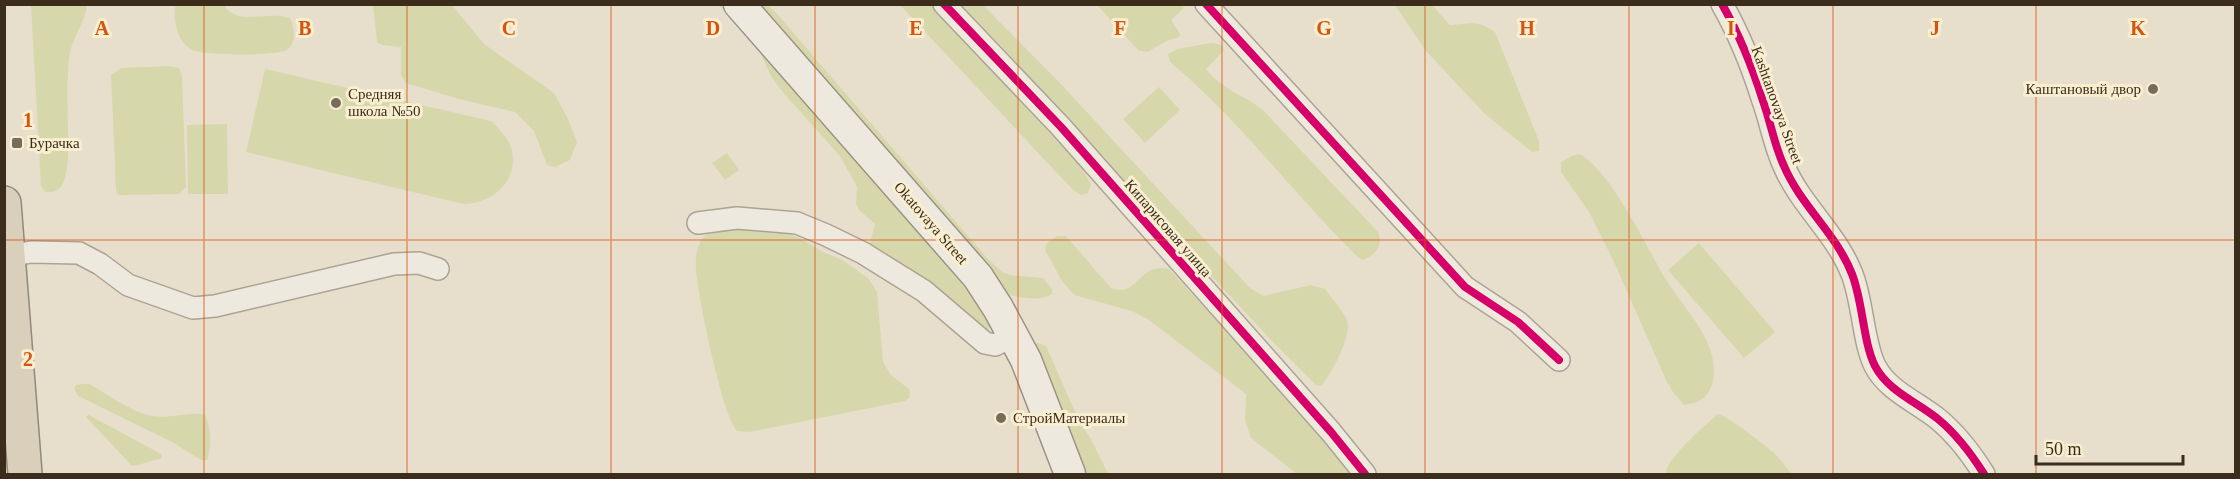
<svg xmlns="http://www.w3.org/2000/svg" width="2240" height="479" font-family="'Times New Roman',serif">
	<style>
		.green { fill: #d6d8ac }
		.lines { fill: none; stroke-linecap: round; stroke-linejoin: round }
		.street-casing { stroke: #aca395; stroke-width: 24 }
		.secondary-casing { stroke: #9b9385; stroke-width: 33 }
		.highway-casing { stroke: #91897b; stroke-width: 36 }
		.street { stroke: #eee9de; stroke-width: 21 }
		.secondary { stroke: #eee9de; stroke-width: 30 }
		.highway { stroke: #dacfbb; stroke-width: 33 }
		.cycleway-casing { stroke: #f9eed0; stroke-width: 11 }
		.cycleway { stroke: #d6006c; stroke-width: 8 }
		.grid { fill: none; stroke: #d7540e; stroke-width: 1.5; stroke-opacity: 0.55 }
		.poi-dot { fill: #776b59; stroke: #f9eed0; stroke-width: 2 }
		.labels { text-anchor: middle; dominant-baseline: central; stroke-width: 6; stroke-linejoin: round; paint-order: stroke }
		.poi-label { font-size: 15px; fill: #3b2c1b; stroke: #f9eed0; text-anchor: start }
		.street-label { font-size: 15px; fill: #3b2c1b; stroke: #f9eed0 }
		.grid-label { font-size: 20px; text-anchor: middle; font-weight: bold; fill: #d7540e; stroke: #f9eed0; stroke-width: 6; stroke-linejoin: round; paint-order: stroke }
	</style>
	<rect width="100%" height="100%" fill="#e7dfcb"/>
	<!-- green -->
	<path class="green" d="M 178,4 L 224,5 C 237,27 267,10 290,18 C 294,28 298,40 288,49 C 278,57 208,55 195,51 C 178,45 173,22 175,7 Z
		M 31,5 L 87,5 C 85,22 74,35 70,52 C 66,79 68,107 68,135 C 68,149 69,167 64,181 C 61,189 55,193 46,192 L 41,186 Z
		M 373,5 L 452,5 L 484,44 L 554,93 L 568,119 L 577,142 L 570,160 L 555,167 L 547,165 L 534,131 L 515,112 L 462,100 L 406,83 L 401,75 L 401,47 L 382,45 L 377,42 Z
		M 719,5 L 730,5 L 979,300 L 993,326 L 985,331 L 872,248 L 870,243 L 875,224 L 859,210 L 856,204 L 857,187 L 840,156 L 781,90 L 771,76 L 757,46 Z
		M 753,5 L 768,5 L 778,15 L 987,258 L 1002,272 L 1010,275 L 1043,278 L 1052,289 L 1052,294 C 1041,302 1017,298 1006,293 Z
		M 900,5 L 933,5 L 1081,167 L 1091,184 L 1088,193 L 1081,195 L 1071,188 Z
		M 960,5 L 983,5 L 1059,82 L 1249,287 L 1263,296 L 1311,285 L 1325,289 C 1332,299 1342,309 1347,320 C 1353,334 1331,375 1321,386 L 1316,385 L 1270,339 Z
		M 1097,5 L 1182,5 L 1184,8 L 1171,20 L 1180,34 L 1179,37 L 1167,41 L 1147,52 L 1138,50 Z
		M 1395,5 L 1432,5 L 1450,25 C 1470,24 1477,19 1495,32 L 1539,141 L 1539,151 L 1532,152 L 1485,114 L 1426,51 Z
		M 1211,43 L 1222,45 L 1224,50 L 1206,69 C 1221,89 1244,95 1263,110 L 1378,232 C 1383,246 1376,254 1363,260 L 1359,258 C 1294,195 1240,120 1170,62 L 1168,54 L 1177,49 Z
		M 169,66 L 179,68 L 182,76 L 186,187 L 179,194 L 121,195 L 117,194 L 116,189 L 111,75 L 121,68 Z
		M 265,69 L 491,121 C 499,128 507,137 511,147 C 521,179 493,204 463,204 L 246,152 Z
		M 1159,87 L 1180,110 L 1145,143 L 1123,119 Z
		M 227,124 L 228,194 L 188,194 L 187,125 Z
		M 727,153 L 739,170 L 725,180 L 712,163 Z
		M 1579,154 C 1610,169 1647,248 1665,278 C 1684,310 1720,341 1713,380 C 1710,397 1700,403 1684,405 L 1673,392 L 1666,380 L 1614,262 L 1589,212 L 1561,172 L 1561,162 L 1572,156 Z
		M 745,229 L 783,231 L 799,238 L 825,253 L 841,259 L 869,279 L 877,292 L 883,362 L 891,375 L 909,389 L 910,397 L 905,401 L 749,432 L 737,431 C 722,414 698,297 696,270 C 695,261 696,248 702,239 C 710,227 732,229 745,229 Z
		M 1057,236 L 1066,236 L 1111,288 C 1138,299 1138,261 1169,269 L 1291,402 L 1352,474 L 1297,474 L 1251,438 L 1245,420 L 1246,394 L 1149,320 L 1132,311 L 1074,295 L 1062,281 L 1045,250 L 1047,243 Z
		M 1699,243 L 1775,332 L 1744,358 L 1668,270 Z
		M 1038,343 L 1046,346 L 1080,423 L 1091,439 L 1108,474 L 1079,474 L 1033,345 Z
		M 83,384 L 89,384 C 105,393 131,411 148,415 C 165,420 185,412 204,414 C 211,423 212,449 207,460 L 201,460 L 172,442 L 78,396 L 74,388 L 76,385 Z
		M 1718,414 C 1726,415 1765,445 1773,452 C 1780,458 1786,467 1792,474 L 1666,474 C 1664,461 1706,424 1718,414 Z
		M 89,415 L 161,454 L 162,458 L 134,466 L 131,465 L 87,418 L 86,416 Z"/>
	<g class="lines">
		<!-- street casing -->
		<g class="street-casing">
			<path id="street" d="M 944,4 L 1061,127 L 1331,432 L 1365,474
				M 1206,4 L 1465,287 L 1518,322 L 1559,360
				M 1722,4 C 1739,34 1753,69 1763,101 C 1771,123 1774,145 1784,166 C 1801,206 1836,233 1852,274 C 1863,302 1863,342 1875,366 C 1888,391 1917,402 1938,419 C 1955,433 1972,455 1984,474
				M 698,223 L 737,218 L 797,223 L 826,235 L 863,253 L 924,291 L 985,343 L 995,345 L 1013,336
				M 8,256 L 31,252 L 79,253 L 100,264 L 128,285 L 193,308 L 215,306 L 394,264 L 419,263 L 438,269"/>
		</g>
		<!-- secondary casing -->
		<g class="secondary-casing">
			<path id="secondary" d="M 739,4 L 978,277 L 998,308 L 1026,360 L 1070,474"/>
		</g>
		<!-- highway casing -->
		<g class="highway-casing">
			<path id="highway" d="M 4,203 L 25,474"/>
		</g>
		<!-- street -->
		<use href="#street" class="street"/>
		<!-- secondary -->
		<use href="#secondary" class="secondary"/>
		<!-- highway -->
		<use href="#highway" class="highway"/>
		<!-- cycleway casing -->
		<g class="cycleway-casing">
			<path id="cycleway" d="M 944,4 L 1061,127 L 1331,432 L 1365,474
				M 1206,4 L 1465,287 L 1518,322 L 1559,360
				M 1722,4 C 1739,34 1753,69 1763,101 C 1771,123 1774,145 1784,166 C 1801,206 1836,233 1852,274 C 1863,302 1863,342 1875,366 C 1888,391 1917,402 1938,419 C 1955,433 1972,455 1984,474"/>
		</g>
		<!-- cycleway -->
		<use href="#cycleway" class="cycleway"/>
	</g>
	<!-- grid -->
	<path class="grid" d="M 204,4 L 204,474M 407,4 L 407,474M 611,4 L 611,474M 815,4 L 815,474M 1018,4 L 1018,474M 1222,4 L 1222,474M 1425,4 L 1425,474M 1629,4 L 1629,474M 1833,4 L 1833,474M 2036,4 L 2036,474M 4,240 L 2236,240"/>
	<!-- markers -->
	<g class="poi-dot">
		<circle cx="2153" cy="89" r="6"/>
		<circle cx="336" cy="103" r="6"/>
		<rect x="11" y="137" width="12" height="12" rx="3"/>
		<circle cx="1001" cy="418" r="6"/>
	</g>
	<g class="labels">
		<!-- poi labels -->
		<g class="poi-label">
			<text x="2141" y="89" text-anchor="end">Каштановый двор</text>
			<text x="348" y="94">Средняя<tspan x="348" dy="17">школа №50</tspan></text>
			<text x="29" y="143">Бурачка</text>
			<text x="1013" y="418">СтройМатериалы</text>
		</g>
		<!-- street labels -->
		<g class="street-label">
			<text transform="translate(1777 105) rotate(70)">Kashtanovaya Street</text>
			<text transform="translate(931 223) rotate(49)">Okatovaya Street</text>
			<text transform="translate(1168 228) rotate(49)">Кипарисовая улица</text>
		</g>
	</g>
	<g class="grid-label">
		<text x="102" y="35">A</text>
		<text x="305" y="35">B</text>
		<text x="509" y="35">C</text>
		<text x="713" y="35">D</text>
		<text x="916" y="35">E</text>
		<text x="1120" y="35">F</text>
		<text x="1324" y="35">G</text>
		<text x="1527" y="35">H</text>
		<text x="1731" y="35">I</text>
		<text x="1935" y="35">J</text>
		<text x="2138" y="35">K</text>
		<text x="28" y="127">1</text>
		<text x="28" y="366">2</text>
	</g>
	<!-- border -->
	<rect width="2240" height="479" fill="none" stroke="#3b2c1b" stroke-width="12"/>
	<!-- scale -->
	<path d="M2036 455v9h147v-9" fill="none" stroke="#3b2c1b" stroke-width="3"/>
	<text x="2045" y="455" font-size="18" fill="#3b2c1b" stroke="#f9eed0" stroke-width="4.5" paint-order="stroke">50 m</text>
</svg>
